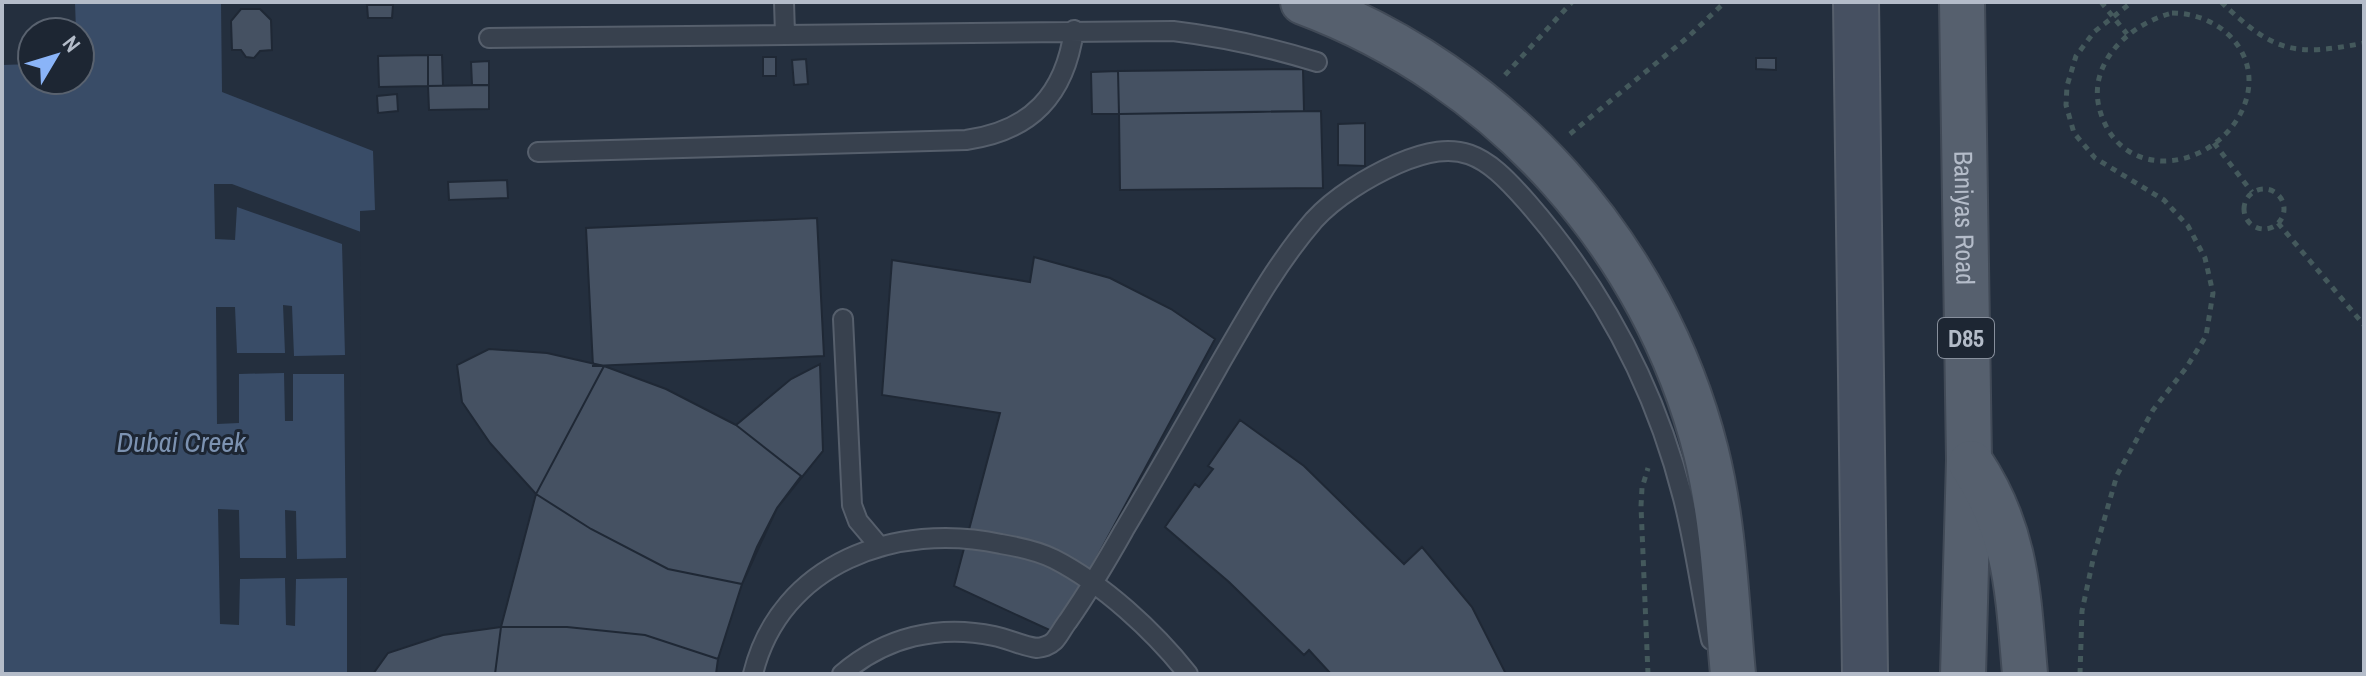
<svg xmlns="http://www.w3.org/2000/svg" width="2366" height="676" font-family="'Archivo Narrow',sans-serif">
	<style>
		.water { fill: #394c67 }
		.pier { fill: #242f3e }
		.building { fill: #455162; stroke: #1f2835; stroke-width: 2 }
		.lines { fill: none; stroke-linecap: round; stroke-linejoin: round }
		.service-casing { stroke: #565f6c; stroke-width: 22 }
		.secondary-casing { stroke: #565f6c; stroke-width: 48 }
		.primary-casing { stroke: #414a57; stroke-width: 48 }
		.path { stroke: #44595c; stroke-width: 5; stroke-dasharray: 6 6; stroke-linecap: butt }
		.service { stroke: #38414e; stroke-width: 18 }
		.secondary { stroke: #465061; stroke-width: 44 }
		.primary { stroke: #56606e; stroke-width: 44 }
		.labels { text-anchor: middle; dominant-baseline: central; stroke-width: 6; stroke-linejoin: round; paint-order: stroke }
		.shield { fill: #1d2633; stroke: #878f9c; stroke-width: 2 }
		.shield-label { font-size: 24px; font-weight: bold; fill: #b4bcc9 }
		.street-label { font-size: 26px; fill: #b4bcc9; stroke: #1d2633 }
		.water-label { font-size: 28px; font-style: italic; fill: #7c92b1; stroke: #1d2633 }
	</style>
	<rect width="100%" height="100%" fill="#242f3e"/>
	<!-- water -->
	<path class="water" d="M 75,2 L 221,2 L 222,92 L 373,151 L 375,210 L 360,211 L 360,674 L 2,674 L 2,65 L 32,64 L 32,80 L 80,80 L 80,32 L 76,32 Z"/>
	<!-- pier -->
	<path class="pier" d="M 214,184 L 232,184 L 361,232 L 360,674 L 347,674 L 347,578 L 296,579 L 295,626 L 286,625 L 285,578 L 240,579 L 239,625 L 220,624 L 218,509 L 239,510 L 240,558 L 286,558 L 285,510 L 296,511 L 297,559 L 346,558 L 344,374 L 293,374 L 293,421 L 285,421 L 284,373 L 239,374 L 239,423 L 217,424 L 216,307 L 235,307 L 237,353 L 285,353 L 283,305 L 292,306 L 294,356 L 345,355 L 342,244 L 237,207 L 235,240 L 215,239 Z"/>
	<!-- building -->
	<path class="building" d="M 367,5 L 393,5 L 392,18 L 368,18 Z
		M 241,9 L 260,9 L 271,20 L 272,50 L 260,51 L 254,58 L 246,57 L 241,50 L 232,50 L 231,21 Z
		M 428,55 L 428,86 L 379,87 L 378,56 Z
		M 428,55 L 442,55 L 443,86 L 428,86 Z
		M 763,57 L 776,57 L 776,76 L 763,76 Z
		M 1756,58 L 1776,58 L 1776,70 L 1756,69 Z
		M 806,59 L 808,84 L 794,85 L 792,60 Z
		M 489,61 L 489,85 L 472,85 L 471,62 Z
		M 1303,69 L 1304,111 L 1119,114 L 1118,71 Z
		M 1118,71 L 1119,114 L 1092,114 L 1091,72 Z
		M 489,85 L 489,109 L 429,110 L 428,86 Z
		M 397,94 L 398,111 L 378,113 L 377,96 Z
		M 1321,111 L 1323,188 L 1120,190 L 1119,114 Z
		M 1365,123 L 1365,166 L 1338,165 L 1338,124 Z
		M 507,180 L 508,198 L 449,200 L 448,182 Z
		M 817,218 L 824,356 L 593,366 L 586,228 Z
		M 1034,257 L 1110,278 L 1171,309 L 1215,339 L 1056,633 L 954,586 L 1000,413 L 882,395 L 892,260 L 1030,282 Z
		M 489,349 L 547,353 L 604,366 L 666,389 L 736,425 L 801,476 L 777,508 L 742,584 L 668,569 L 591,529 L 536,494 L 490,443 L 462,402 L 457,365 Z
		M 820,364 L 823,451 L 777,508 L 757,547 L 742,584 L 718,659 L 716,674 L 495,674 L 501,627 L 536,494 L 604,366 L 666,389 L 736,425 L 791,379 Z
		M 1240,420 L 1304,466 L 1404,564 L 1422,547 L 1472,607 L 1506,674 L 1331,674 L 1309,650 L 1304,655 L 1229,582 L 1165,527 L 1195,484 L 1199,487 L 1213,469 L 1208,466 Z
		M 501,627 L 567,627 L 645,635 L 718,659 L 716,674 L 373,674 L 388,653 L 443,635 Z"/>
	<g class="lines">
		<!-- service casing -->
		<g class="service-casing">
			<path id="service" d="M 784,2 L 785,34
				M 489,38 L 1173,31 C 1223,37 1269,47 1317,62
				M 538,152 L 966,140 C 1031,131 1065,95 1074,30
				M 843,319 L 852,505 L 858,521 L 880,547
				M 753,674 C 780,563 897,521 1001,544 C 1019,547 1038,551 1054,559 C 1103,584 1154,631 1188,674
				M 842,674 C 885,637 939,624 994,636 C 1009,639 1022,646 1037,648 C 1043,647 1049,646 1054,641 C 1059,636 1063,627 1068,621 C 1088,592 1106,562 1124,530 C 1156,476 1187,422 1218,367 C 1247,317 1276,264 1314,220 C 1335,197 1368,177 1397,164 C 1460,137 1484,153 1527,202 C 1602,288 1655,387 1683,498 C 1695,545 1701,593 1711,640"/>
		</g>
		<!-- secondary casing -->
		<g class="secondary-casing">
			<path id="secondary" d="M 1856,2 L 1865,674"/>
		</g>
		<!-- primary casing -->
		<g class="primary-casing">
			<g id="primary">
				<path d="M 1303,2 C 1501,76 1654,246 1706,452 C 1724,524 1726,600 1733,674"/>
				<path id="s1" d="M 1962,2 L 1969,460 L 1963,674"/>
				<path d="M 1971,463 C 2017,532 2018,594 2025,674"/>
			</g>
		</g>
		<!-- path -->
		<path class="path" d="M 2101,2 L 2127,34
			M 2221,2 C 2274,52 2293,57 2364,43
			M 2172,13 C 2221,13 2264,55 2244,106 C 2227,149 2171,176 2130,152 C 2115,143 2106,129 2101,114 C 2084,65 2129,24 2172,13 Z
			M 1505,75 L 1572,2
			M 1570,134 L 1688,37 L 1725,2
			M 2214,143 L 2252,192
			M2244 209a20 20 0 1 1 40 0a20 20 0 1 1-40 0Z
			M 2278,223 L 2364,325
			M 1648,674 L 1641,506 L 1642,488 L 1648,468
			M 2080,674 L 2082,611 L 2094,555 L 2117,475 L 2153,410 L 2186,368 L 2206,336 L 2213,293 L 2205,258 L 2188,226 L 2164,200 L 2095,158 L 2074,133 L 2066,105 L 2067,86 L 2076,56 L 2094,32 L 2132,2"/>
		<!-- service -->
		<use href="#service" class="service"/>
		<!-- secondary -->
		<use href="#secondary" class="secondary"/>
		<!-- primary -->
		<use href="#primary" class="primary"/>
	</g>
	<g class="labels">
		<!-- shield labels -->
		<rect class="shield" x="1938" y="318" width="56" height="40" rx="6"/>
		<g class="shield-label">
			<text x="1966" y="338">D85</text>
		</g>
		<!-- street labels -->
		<g class="street-label">
			<text stroke="none"><textPath href="#s1" startOffset="216">Baniyas Road</textPath></text>
		</g>
		<!-- water labels -->
		<g class="water-label">
			<text x="181" y="442">Dubai Creek</text>
		</g>
	</g>
	<!-- border -->
	<rect width="2366" height="676" fill="none" stroke="#b4bcc9" stroke-width="8"/>
	<!-- north arrow -->
	<g transform="translate(56 56) rotate(52)"><circle r="38" fill="#1d2633" stroke="#59626f" stroke-width="2"/>
	<path d="M0-6L14 30L0 20L-14 30Z" fill="#8ab4f8"/>
	<text y="-12" font-size="22" font-weight="bold" text-anchor="middle" fill="#b4bcc9">N</text>
	</g>
</svg>
